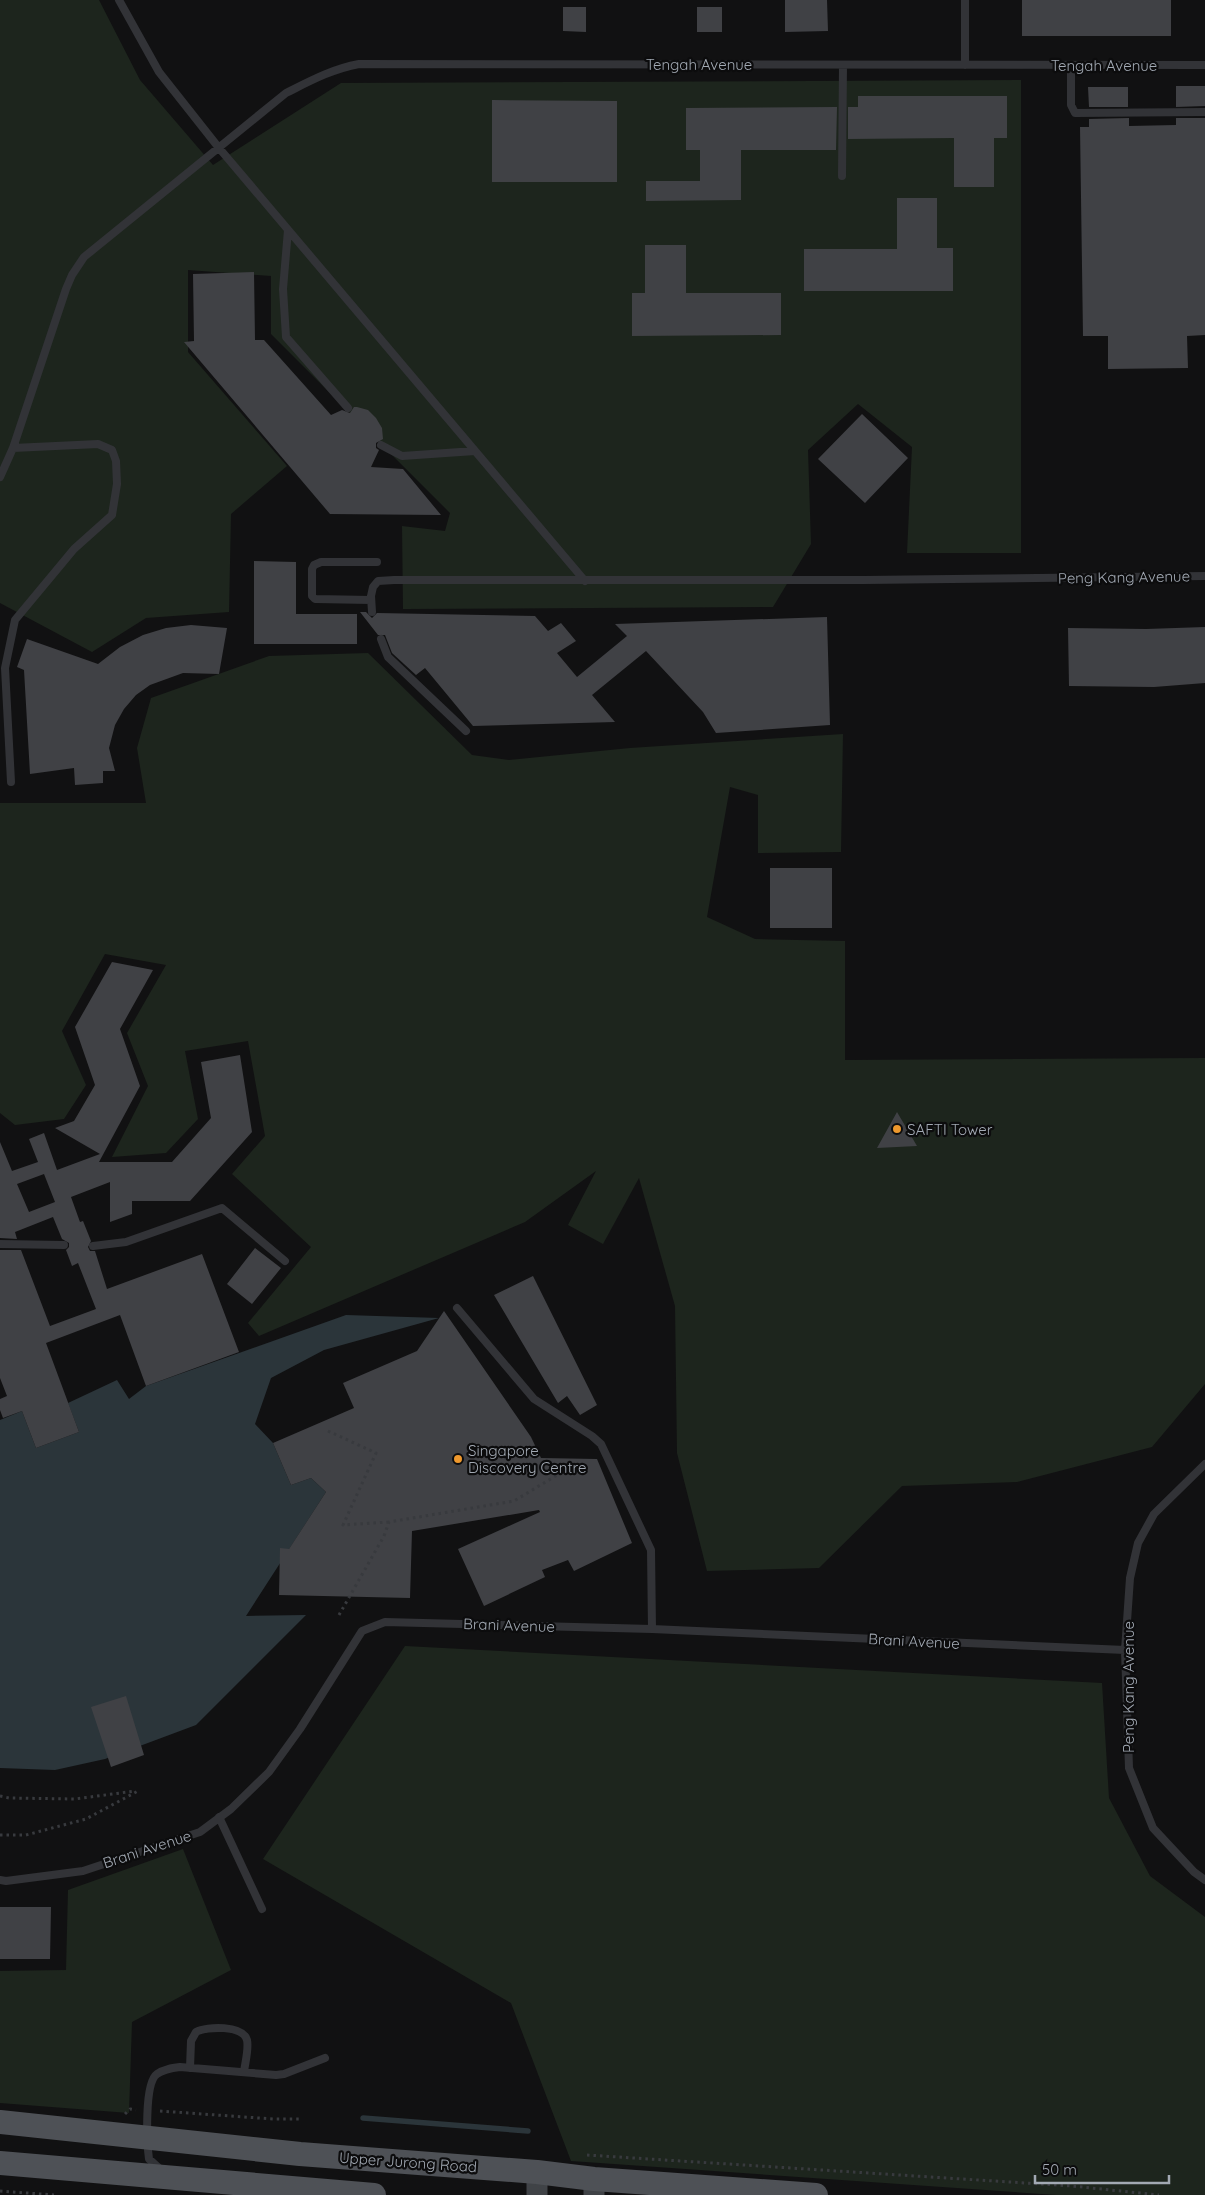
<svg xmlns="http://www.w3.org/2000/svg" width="1205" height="2195" font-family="Quicksand,sans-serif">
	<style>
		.green { fill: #1d251d }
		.water { fill: #2b353a }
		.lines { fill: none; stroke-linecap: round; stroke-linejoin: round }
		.stream { stroke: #2b353a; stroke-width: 5.5 }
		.building { fill: #404145; fill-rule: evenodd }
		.path { stroke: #383a3e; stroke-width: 3; stroke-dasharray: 2.5 4; stroke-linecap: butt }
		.service { stroke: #323337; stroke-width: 8 }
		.secondary { stroke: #404347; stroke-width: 21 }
		.primary { stroke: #4e5156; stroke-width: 24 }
		.poi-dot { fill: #ee982d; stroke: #0c0c0d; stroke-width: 2 }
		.labels { text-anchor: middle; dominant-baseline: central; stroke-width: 4.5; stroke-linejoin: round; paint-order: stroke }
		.street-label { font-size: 15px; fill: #a2a9b3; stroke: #0c0c0d }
		.poi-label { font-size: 15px; fill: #a2a9b3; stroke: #0c0c0d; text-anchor: start }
	</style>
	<rect width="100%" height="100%" fill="#111112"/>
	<!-- green -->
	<path class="green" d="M 0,0 L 99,0 L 140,80 L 213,165 L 341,83 L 1021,80 L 1021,553 L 907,553 L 912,447 L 858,404 L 808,450 L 811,544 L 773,607 L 403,609 L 402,526 L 445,531 L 450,513 L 271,334 L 271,276 L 188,270 L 188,352 L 287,466 L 231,514 L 229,612 L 146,618 L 92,652 L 0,603 Z
		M 368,653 L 472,755 L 509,760 L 630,748 L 843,734 L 841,852 L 758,853 L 758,795 L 730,787 L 707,917 L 755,939 L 845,941 L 845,1060 L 1205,1058 L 1205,1384 L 1152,1447 L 1017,1482 L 902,1486 L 819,1568 L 707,1571 L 677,1453 L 675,1306 L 639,1178 L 603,1244 L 568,1225 L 596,1171 L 525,1222 L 259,1336 L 248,1323 L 311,1247 L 232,1174 L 265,1136 L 248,1041 L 185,1051 L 198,1119 L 166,1153 L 112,1157 L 148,1086 L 127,1033 L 166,965 L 105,954 L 62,1031 L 86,1085 L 64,1119 L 15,1125 L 0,1113 L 0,803 L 146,803 L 137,748 L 151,698 L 269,656 Z
		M 405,1646 L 1102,1683 L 1109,1798 L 1150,1876 L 1205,1917 L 1205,2195 L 1056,2195 L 571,2161 L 511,2003 L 263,1859 Z
		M 183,1849 L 231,1970 L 132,2022 L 129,2113 L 0,2103 L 0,1971 L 66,1970 L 68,1890 Z"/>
	<!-- water -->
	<path class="water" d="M 346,1315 L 439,1318 L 324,1350 L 271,1378 L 255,1424 L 273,1443 L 291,1485 L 311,1478 L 326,1492 L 246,1616 L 306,1615 L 196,1725 L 105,1759 L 55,1770 L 0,1768 L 0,1420 L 22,1411 L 36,1448 L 79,1432 L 68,1403 L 117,1380 L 129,1399 L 146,1386 Z"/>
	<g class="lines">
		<!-- stream -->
		<path class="stream" d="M 363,2118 L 528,2131"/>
	</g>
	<!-- building -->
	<path class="building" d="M 785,0 L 827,0 L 828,31 L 785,32 Z
		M 1022,0 L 1171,0 L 1171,36 L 1022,36 Z
		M 563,7 L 586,7 L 586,32 L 563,31 Z
		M 697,7 L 722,7 L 722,32 L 697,32 Z
		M 1176,86 L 1205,86 L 1205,106 L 1176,107 Z
		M 1088,87 L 1128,87 L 1128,107 L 1089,107 Z
		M 858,96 L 1007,96 L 1007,138 L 994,138 L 994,187 L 954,187 L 954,138 L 848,139 L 848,107 L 858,107 Z
		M 492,100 L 617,101 L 617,182 L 492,182 Z
		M 837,107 L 836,150 L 741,150 L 741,200 L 646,201 L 646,181 L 700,181 L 700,150 L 686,150 L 686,108 Z
		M 1129,118 L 1129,126 L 1176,125 L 1176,118 L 1205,118 L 1205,335 L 1187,336 L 1188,368 L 1108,369 L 1108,336 L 1083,336 L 1080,127 L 1089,127 L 1089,119 Z
		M 897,198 L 937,198 L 937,248 L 953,248 L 953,291 L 804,291 L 804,249 L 897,249 Z
		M 645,245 L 686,245 L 686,293 L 781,293 L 781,335 L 632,336 L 632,293 L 645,293 Z
		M 254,272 L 255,340 L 264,340 L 331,415 L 342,410 L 350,413 L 354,407 L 357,407 L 368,410 L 376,418 L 382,428 L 383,439 L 376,443 L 376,448 L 379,450 L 371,467 L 403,469 L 441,515 L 330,514 L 184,342 L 194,341 L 193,274 Z
		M 862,414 L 908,458 L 865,503 L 818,459 Z
		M 254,561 L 296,562 L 296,614 L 357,614 L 357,644 L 254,644 Z
		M 360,612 L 366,612 L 372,618 L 377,613 L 535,616 L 548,631 L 561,623 L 576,641 L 557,653 L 577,677 L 627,636 L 615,624 L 827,617 L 830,725 L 716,733 L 703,712 L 646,651 L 592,695 L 615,722 L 473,726 L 425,668 L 416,675 L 392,653 L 385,635 L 378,635 Z
		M 191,625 L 227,628 L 219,674 L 183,673 L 150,685 L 136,695 L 124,709 L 115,725 L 109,748 L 115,771 L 103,771 L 103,783 L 75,785 L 74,768 L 30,774 L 24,670 L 17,667 L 27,639 L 98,664 L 120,647 L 143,635 L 166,628 Z
		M 1205,627 L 1205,683 L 1154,687 L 1069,686 L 1068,628 L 1146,629 Z
		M 770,868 L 832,868 L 832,928 L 770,928 Z
		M 112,962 L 153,970 L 120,1029 L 140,1086 L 99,1162 L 172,1162 L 211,1118 L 201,1062 L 240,1055 L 252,1132 L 190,1201 L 132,1201 L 132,1214 L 110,1222 L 110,1182 L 71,1197 L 80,1222 L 83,1221 L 91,1241 L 88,1247 L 90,1251 L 95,1251 L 107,1289 L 202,1254 L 239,1352 L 146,1386 L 120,1315 L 46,1343 L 79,1432 L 36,1448 L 22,1411 L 3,1418 L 0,1410 L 0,1399 L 7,1396 L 0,1378 L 0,1250 L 21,1250 L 50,1326 L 96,1309 L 78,1263 L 72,1266 L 66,1250 L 69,1247 L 69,1243 L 62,1239 L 53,1217 L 15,1232 L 17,1239 L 0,1238 L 0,1142 L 12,1171 L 38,1162 L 29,1139 L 44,1133 L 57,1170 L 100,1154 L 55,1128 L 74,1121 L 95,1085 L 75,1027 ZM 44,1174 L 55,1202 L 29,1212 L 17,1184 Z
		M 897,1112 L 917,1146 L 877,1148 Z
		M 255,1248 L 281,1268 L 252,1304 L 227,1284 Z
		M 533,1276 L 597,1405 L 580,1415 L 567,1396 L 558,1403 L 494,1295 Z
		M 444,1311 L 531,1437 L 541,1458 L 597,1459 L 632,1543 L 574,1571 L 568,1560 L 542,1570 L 545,1577 L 484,1606 L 458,1549 L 540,1512 L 539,1510 L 412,1531 L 410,1598 L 279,1595 L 280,1548 L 289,1549 L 326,1492 L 311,1478 L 291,1485 L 273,1443 L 354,1408 L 343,1383 L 417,1351 Z
		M 126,1696 L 144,1755 L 111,1767 L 91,1707 Z
		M 0,1907 L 51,1907 L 50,1959 L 0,1959 Z"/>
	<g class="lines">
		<!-- path -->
		<path class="path" d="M 328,1431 L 376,1453 L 343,1525 L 389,1522
			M 339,1615 L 384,1536 L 389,1522 L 514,1501 L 572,1466
			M 0,1796 L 9,1798 L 75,1799 L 135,1791
			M 0,1835 L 26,1835 L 86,1819 L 138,1791
			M 160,2111 L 273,2119 L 301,2119
			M 125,2114 L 130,2109 L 136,2110
			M 587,2155 L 1072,2186 L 1159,2195
			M 0,2191 L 54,2195"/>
		<!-- service -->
		<path class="service" d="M 119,0 L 159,72 L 219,148 L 585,581
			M 965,0 L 965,65
			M 1071,65 L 1071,105 L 1075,113 L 1205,112
			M 842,176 L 843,65
			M 288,230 L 283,289 L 286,337 L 348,408
			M 381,445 L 402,456 L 475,451
			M 0,477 L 13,448 L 66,289 L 72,275 L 84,257 L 286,93 C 310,81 332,69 359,64 L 1205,65
			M 371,600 L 315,599 L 312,596 L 312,569 L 314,565 L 321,562 L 377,562
			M 372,612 L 371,596 L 373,587 L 378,581 L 394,580 L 864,580 L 1205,576
			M 381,639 L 388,657 L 466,731
			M 11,782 L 5,668 L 15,620 L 74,549 L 112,515 L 117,484 L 116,461 L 112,450 L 98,444 L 13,448
			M 0,1244 L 64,1245
			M 93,1246 L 126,1242 L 222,1208 L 285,1261
			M 457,1308 L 534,1399 L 592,1436 L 601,1444 L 651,1550 L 652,1629
			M 1205,1464 L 1154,1514 L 1138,1543 L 1130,1578 L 1125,1650 L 1129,1768 L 1153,1828 L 1194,1872 L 1205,1880
			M 219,1817 L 262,1909
			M 0,1880 L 6,1881 L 83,1871 L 200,1832 L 231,1809 L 269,1772 L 300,1729 L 362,1631 L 385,1622 L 652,1629 L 1125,1650
			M 190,2068 L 191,2041 L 196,2032 C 207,2026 243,2025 247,2040 C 249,2049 245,2063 244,2072
			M 160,2169 L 149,2159 C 147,2144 144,2083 157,2074 C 164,2069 172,2068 180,2067 L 276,2075 L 284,2074 L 325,2058"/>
		<!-- secondary -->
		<path class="secondary" d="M 537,2195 L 537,2172
			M 594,2195 L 594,2179"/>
		<!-- primary -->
		<path class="primary" d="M 0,2122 L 300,2154 L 537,2172 L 594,2179 L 816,2195
			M 0,2163 L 374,2195"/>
	</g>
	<!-- markers -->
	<g class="poi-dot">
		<circle cx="897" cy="1129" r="5"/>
		<circle cx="458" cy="1459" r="5"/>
	</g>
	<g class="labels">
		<!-- street labels -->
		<g class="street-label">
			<text x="699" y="64">Tengah Avenue</text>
			<text x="1104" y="65">Tengah Avenue</text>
			<text transform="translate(1124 577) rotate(-1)">Peng Kang Avenue</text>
			<text transform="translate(509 1625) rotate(2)">Brani Avenue</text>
			<text transform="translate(914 1641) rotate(3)">Brani Avenue</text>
			<text transform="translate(1128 1687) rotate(-90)">Peng Kang Avenue</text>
			<text transform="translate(147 1849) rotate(-18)">Brani Avenue</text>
			<text transform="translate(408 2162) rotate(4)">Upper Jurong Road</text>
		</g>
		<!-- poi labels -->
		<g class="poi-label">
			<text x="907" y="1129">SAFTI Tower</text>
			<text x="468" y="1450">Singapore<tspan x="468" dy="17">Discovery Centre</tspan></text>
		</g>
	</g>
	<!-- scale -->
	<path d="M1035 2175v8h134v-8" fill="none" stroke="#a2a9b3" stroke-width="2.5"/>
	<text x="1042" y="2175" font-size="15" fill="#a2a9b3" stroke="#0c0c0d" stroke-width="4" paint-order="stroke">50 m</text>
</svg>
